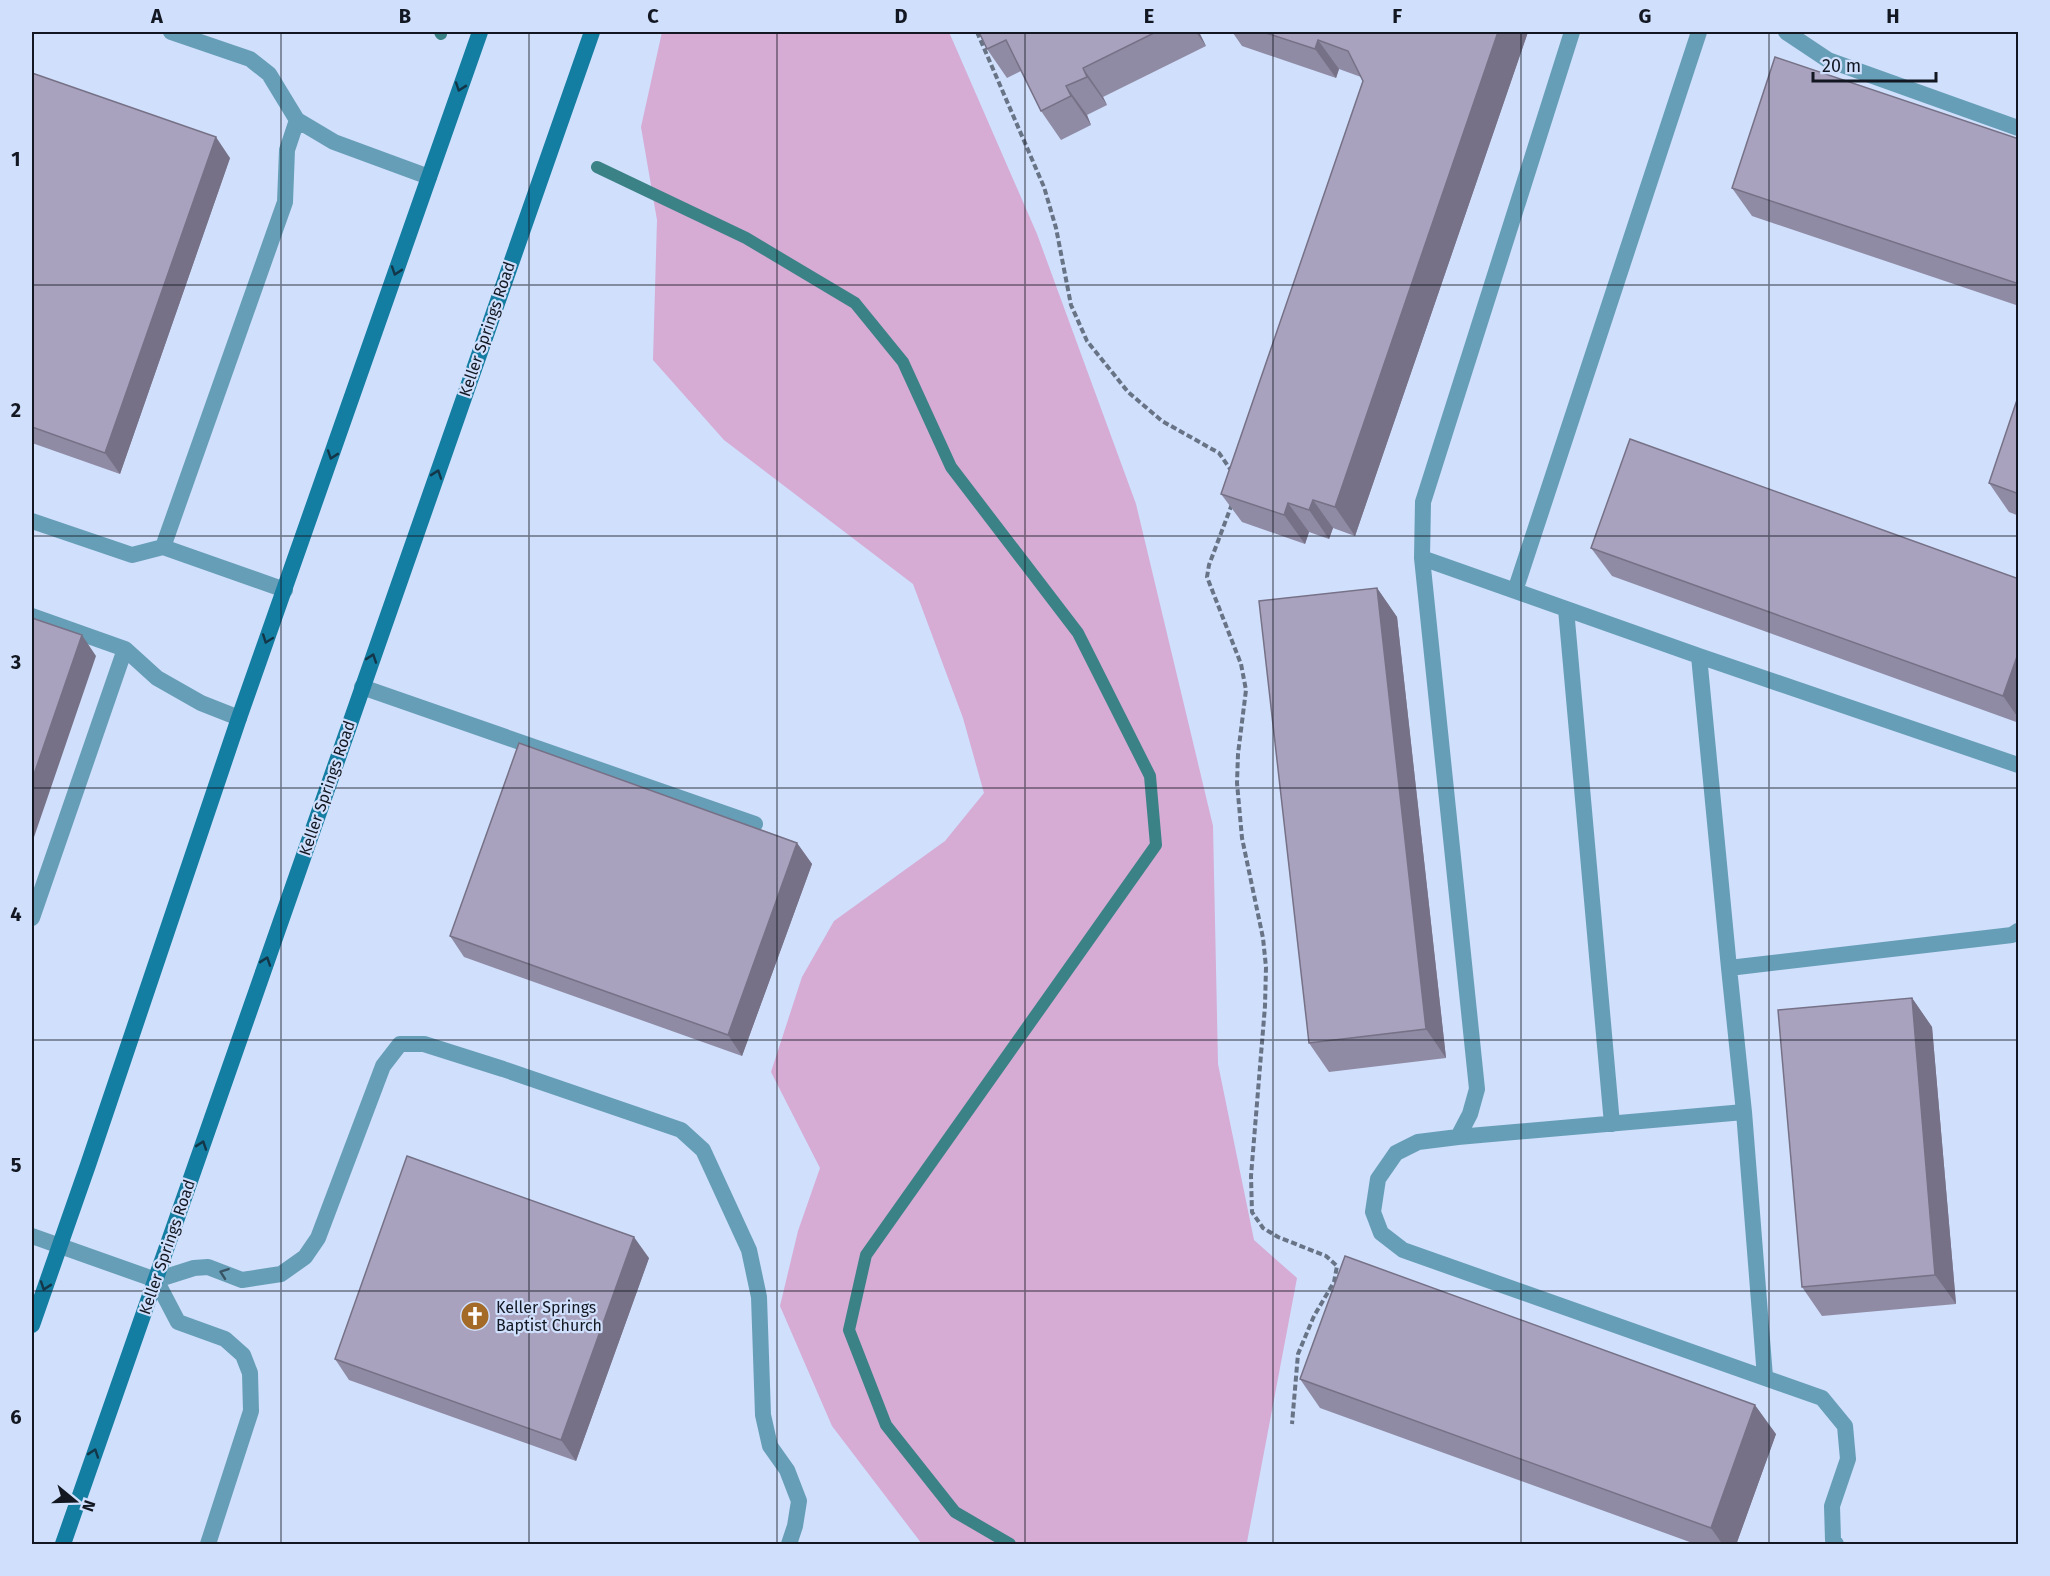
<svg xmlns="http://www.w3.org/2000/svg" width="2050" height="1576" font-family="'Fira Sans',sans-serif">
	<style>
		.green { fill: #d6abd4 }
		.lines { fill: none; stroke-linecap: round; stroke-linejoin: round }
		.stream { stroke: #3b8286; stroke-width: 12 }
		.path { stroke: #687385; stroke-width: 4; stroke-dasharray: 6 3; stroke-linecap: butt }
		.service { stroke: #679eb7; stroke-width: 16 }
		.minor { stroke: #679eb7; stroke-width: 16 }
		.secondary { stroke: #147da2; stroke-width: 16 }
		.wall { fill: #908ba4 }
		.shaded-wall { fill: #767186 }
		.building { fill: #a8a2bf; stroke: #767186; stroke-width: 1.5 }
		.oneway { stroke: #133648 }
		.oneway2 { stroke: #385464 }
		.grid { fill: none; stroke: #121721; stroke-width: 1.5; stroke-opacity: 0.55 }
		.labels { text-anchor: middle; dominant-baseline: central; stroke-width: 4.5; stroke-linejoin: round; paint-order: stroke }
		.street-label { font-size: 16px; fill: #121721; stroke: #cfdffc }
		.poi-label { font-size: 16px; fill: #121721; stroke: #cfdffc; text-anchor: start }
		.neatline { fill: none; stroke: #121721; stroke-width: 2 }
		.grid-label { font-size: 20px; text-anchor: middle; font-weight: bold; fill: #121721 }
	</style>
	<rect width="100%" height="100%" fill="#cfdffc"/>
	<!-- green -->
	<path class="green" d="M 662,32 L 949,32 L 1037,234 L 1136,504 L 1213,826 L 1218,1064 L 1254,1240 L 1297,1278 L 1247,1542 L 1233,1544 L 922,1544 L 832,1426 L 780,1306 L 798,1231 L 820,1168 L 771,1072 L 802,977 L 834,921 L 945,841 L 984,793 L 963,718 L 913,584 L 724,440 L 653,360 L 657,220 L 641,127 Z"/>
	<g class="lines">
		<!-- stream -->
		<path class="stream" d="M 440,32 L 441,34
			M 597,167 L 746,238 L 855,303 L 903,362 L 951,467 L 1078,633 L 1150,776 L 1156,845 L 866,1255 L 849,1330 L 886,1425 L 955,1512 L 1010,1544"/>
		<!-- path -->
		<path class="path" d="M 977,32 L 1044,187 L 1056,228 L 1071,305 L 1087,341 L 1128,392 L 1162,421 L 1219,453 L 1233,473
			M 1232,504 L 1209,565 L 1207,577 L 1241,664 L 1246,690 L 1238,754 L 1237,783 L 1242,838 L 1263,938 L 1266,967 L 1265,1006 L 1251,1176 L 1252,1212 L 1263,1228 L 1278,1237 L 1326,1256 L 1337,1266 L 1334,1282 L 1314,1316 L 1298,1354 L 1292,1424"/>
		<!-- service -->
		<path class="service" d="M 1572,32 L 1423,502 L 1422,558 L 1477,1089 L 1470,1114 L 1458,1137 L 1418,1142 L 1396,1153 L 1378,1179 L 1373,1212 L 1381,1233 L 1403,1250 L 1822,1398 L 1845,1426 L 1848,1459 L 1832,1506 L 1833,1540 L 1836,1544
			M 1786,32 L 1828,60 L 2018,128
			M 297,120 L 334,142 L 429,177
			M 32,521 L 132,555 L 163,547 L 285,202 L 287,150 L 297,120 L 269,74 L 250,59 L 171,32
			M 163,547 L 285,590
			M 1422,558 L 1699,656 L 2018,765
			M 1515,591 L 1699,32
			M 1566,609 L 1612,1124
			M 32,616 L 125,649 L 157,678 L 201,703 L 239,718
			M 1699,656 L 1729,968
			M 362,687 L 755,824
			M 32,918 L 125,649
			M 1458,1137 L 1744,1112
			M 1765,1377 L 1744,1112 L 1729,968 L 2012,935 L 2018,931
			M 208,1544 L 251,1411 L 250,1373 L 243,1355 L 225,1339 L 178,1322 L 156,1280 L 194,1268 L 208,1267 L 242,1280 L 281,1274 L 305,1257 L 318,1238 L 383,1066 L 400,1044 L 424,1044 L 503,1069 L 681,1130 L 703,1150 L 749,1250 L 759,1297 L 763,1415 L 770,1446 L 787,1470 L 799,1501 L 795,1526 L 789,1544"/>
		<!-- minor -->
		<path class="minor" d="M 32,1236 L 156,1280"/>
		<!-- secondary -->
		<path class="secondary" d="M 32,1325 L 88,1165 L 239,718 L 480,32
			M 63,1544 L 592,32"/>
	</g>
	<!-- wall -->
	<path class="wall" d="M 979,32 L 1199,32 L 1206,46 L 1103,97 L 1107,105 L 1087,115 L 1091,125 L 1061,140 L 1041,111 L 1021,71 L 1007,78 L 987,49 Z
		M 1229,32 L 1528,32 L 1355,536 L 1333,528 L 1329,539 L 1309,532 L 1305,544 L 1242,522 L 1221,494 L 1363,81 L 1361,77 L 1339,69 L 1336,78 L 1242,46 L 1233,33 Z
		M 32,73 L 230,158 L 120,474 L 32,443 Z
		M 2019,139 L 2019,306 L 1752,216 L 1732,188 Z
		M 2019,394 L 2019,516 L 2009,512 L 1989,483 Z
		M 1591,548 L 2019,579 L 2019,723 L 1612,576 Z
		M 1377,588 L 1397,617 L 1446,1058 L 1329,1072 L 1309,1043 Z
		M 797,843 L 812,864 L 742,1056 L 464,957 L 450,936 Z
		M 1912,998 L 1932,1027 L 1956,1304 L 1822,1316 L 1802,1287 Z
		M 649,1258 L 576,1461 L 349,1380 L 335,1359 Z
		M 1300,1379 L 1776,1434 L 1736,1545 L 1698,1545 L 1320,1408 Z"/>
	<!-- shaded-wall -->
	<path class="shaded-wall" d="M 1196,32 L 1199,32 L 1206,46 Z
		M 1498,32 L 1528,32 L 1355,536 L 1335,507 Z
		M 1318,40 L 1339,69 L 1336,78 L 1315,49 Z
		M 1083,68 L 1103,97 L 1107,105 L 1087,77 Z
		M 1066,86 L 1087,115 L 1091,125 L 1071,96 Z
		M 216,137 L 230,158 L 120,474 L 105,453 Z
		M 1313,500 L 1333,528 L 1329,539 L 1309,510 Z
		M 1288,503 L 1309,532 L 1305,544 L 1284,515 Z
		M 1377,588 L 1397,617 L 1446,1058 L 1426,1029 Z
		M 82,635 L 96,656 L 32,843 L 32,780 Z
		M 2019,651 L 2019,719 L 2003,696 Z
		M 797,843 L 812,864 L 742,1056 L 728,1035 Z
		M 1912,998 L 1932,1027 L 1956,1304 L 1935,1275 Z
		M 634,1237 L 649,1258 L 576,1461 L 561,1440 Z
		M 1755,1405 L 1776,1434 L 1736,1545 L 1723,1545 L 1711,1528 Z"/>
	<!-- building -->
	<path class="building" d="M 979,32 L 1156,32 L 1083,68 L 1087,77 L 1066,86 L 1071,96 L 1041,111 L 1006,40 L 987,49 Z
		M 1263,32 L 1498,32 L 1335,507 L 1313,500 L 1309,510 L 1288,503 L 1284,515 L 1221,494 L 1363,81 L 1348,51 L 1318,40 L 1315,49 Z
		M 1775,57 L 2019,139 L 2019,284 L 1732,188 Z
		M 32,73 L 216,137 L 105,453 L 32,427 Z
		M 2019,394 L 2019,494 L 1989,483 Z
		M 1630,439 L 2019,579 L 2019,651 L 2003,696 L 1591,548 Z
		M 1377,588 L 1426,1029 L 1309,1043 L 1259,601 Z
		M 32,618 L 82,635 L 32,780 Z
		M 519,743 L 797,843 L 728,1035 L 450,936 Z
		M 1912,998 L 1935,1275 L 1802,1287 L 1778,1010 Z
		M 407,1156 L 634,1237 L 561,1440 L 335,1359 Z
		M 1345,1256 L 1755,1405 L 1711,1528 L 1300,1379 Z"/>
	<!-- one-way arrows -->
	<defs><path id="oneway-chevron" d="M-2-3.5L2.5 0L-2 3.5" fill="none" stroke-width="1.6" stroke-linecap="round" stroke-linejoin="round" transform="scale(1.5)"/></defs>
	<g class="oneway">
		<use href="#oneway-chevron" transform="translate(460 87) rotate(109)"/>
		<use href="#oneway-chevron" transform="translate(396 271) rotate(109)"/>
		<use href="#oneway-chevron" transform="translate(332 455) rotate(109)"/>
		<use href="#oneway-chevron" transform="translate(437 474) rotate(-71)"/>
		<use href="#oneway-chevron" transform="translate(267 639) rotate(110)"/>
		<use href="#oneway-chevron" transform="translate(372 658) rotate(-71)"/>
		<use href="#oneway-chevron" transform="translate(266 961) rotate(-71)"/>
		<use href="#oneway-chevron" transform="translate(202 1145) rotate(-71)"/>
		<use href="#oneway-chevron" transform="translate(45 1286) rotate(109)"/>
		<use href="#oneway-chevron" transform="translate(94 1453) rotate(-71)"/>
	</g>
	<use class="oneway2" href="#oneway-chevron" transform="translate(224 1273) rotate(-160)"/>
	<!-- grid -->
	<path class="grid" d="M 281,32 L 281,1544M 529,32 L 529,1544M 777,32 L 777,1544M 1025,32 L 1025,1544M 1273,32 L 1273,1544M 1521,32 L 1521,1544M 1769,32 L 1769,1544M 32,285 L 2018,285M 32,536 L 2018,536M 32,788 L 2018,788M 32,1040 L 2018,1040M 32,1291 L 2018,1291"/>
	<!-- icons -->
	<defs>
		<g id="church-disc" transform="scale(1.5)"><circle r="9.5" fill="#a36a28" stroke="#cfdffc"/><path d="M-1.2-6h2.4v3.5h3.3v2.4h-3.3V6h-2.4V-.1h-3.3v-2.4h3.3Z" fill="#fff"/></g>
	</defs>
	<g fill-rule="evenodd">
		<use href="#church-disc" x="475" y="1316"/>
	</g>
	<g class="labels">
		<!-- street labels -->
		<g class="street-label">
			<text transform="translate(487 329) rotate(-71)">Keller Springs Road</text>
			<text transform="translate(327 788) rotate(-71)">Keller Springs Road</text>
			<text transform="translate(167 1247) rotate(-71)">Keller Springs Road</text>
		</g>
		<!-- poi labels -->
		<g class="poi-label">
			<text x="496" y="1307">Keller Springs<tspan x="496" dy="18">Baptist Church</tspan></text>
		</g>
	</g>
	<!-- border -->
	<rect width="2050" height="1576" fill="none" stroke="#cfdffc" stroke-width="66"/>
	<!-- north arrow -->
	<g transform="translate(75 1501) rotate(109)" stroke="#cfdffc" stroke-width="4.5" paint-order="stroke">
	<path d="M0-4.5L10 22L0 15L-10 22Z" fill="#121721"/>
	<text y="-9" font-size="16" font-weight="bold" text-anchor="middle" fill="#121721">N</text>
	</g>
	<!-- scale -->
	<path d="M1813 72v9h123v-9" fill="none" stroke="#121721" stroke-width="3"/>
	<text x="1822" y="72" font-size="18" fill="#121721" stroke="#cfdffc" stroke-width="4.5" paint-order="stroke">20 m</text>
	<rect x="33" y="33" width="1984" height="1510" class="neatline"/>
	<g class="grid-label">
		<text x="157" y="23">A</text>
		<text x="405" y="23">B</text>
		<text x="653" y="23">C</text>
		<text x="901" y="23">D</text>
		<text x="1149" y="23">E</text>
		<text x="1397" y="23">F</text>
		<text x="1645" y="23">G</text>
		<text x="1893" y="23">H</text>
		<text x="16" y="166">1</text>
		<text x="16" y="417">2</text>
		<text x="16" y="669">3</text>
		<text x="16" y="921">4</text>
		<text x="16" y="1172">5</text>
		<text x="16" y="1424">6</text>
	</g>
</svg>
